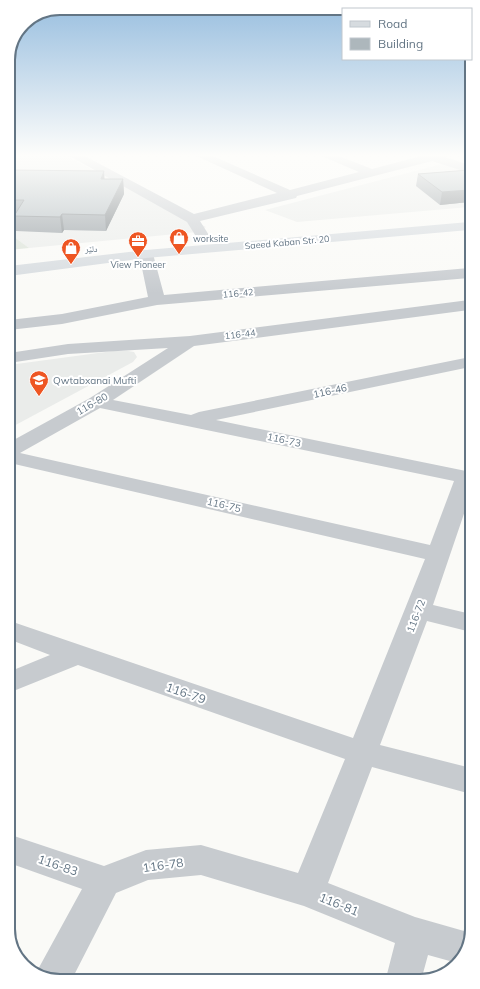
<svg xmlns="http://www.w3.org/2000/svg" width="480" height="989" font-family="Mulish,'Noto Naskh Arabic',sans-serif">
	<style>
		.built { fill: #eaecea }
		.green { fill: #dbe2d8 }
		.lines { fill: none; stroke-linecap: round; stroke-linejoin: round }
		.street { fill: #c7cbcf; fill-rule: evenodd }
		.secondary { fill: #d6dbdf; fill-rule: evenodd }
		.wall { fill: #959da2 }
		.shaded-wall { fill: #798084 }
		.building { fill: #adb7bc; stroke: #798084 }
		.labels { text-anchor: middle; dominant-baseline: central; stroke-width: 4; stroke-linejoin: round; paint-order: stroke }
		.far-poi-label { font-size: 9px; fill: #637584; stroke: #fff; text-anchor: start }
		.far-street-label { font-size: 9px; fill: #637584; stroke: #fff }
		.poi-label { font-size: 10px; fill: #637584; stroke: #fff; text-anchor: start }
		.street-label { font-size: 10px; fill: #637584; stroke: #fff }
		.near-street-label { font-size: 12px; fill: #637584; stroke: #fff }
		.rim { fill: none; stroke: #637584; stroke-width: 2 }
	</style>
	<rect width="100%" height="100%" fill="#fafaf7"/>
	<!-- built -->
	<path class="built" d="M 27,154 L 62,154 L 206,227 L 197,232 L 29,248 L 9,233 L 9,162 Z
		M 442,164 L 469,173 L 469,207 L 297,222 L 265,210 Z
		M 113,351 L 128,351 L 134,352 L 137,357 L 133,362 L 10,428 L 9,365 Z"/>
	<!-- green -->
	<path class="green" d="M 9,233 L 29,248 L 9,250 Z"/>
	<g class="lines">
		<!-- street -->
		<path class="street" d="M 66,154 L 81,154 L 194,214 L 277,193 L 192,154 L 208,154 L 290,190 L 359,172 L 317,154 L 334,154 L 372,169 L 429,154 L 450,154 L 445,157 L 469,165 L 469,173 L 432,161 L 297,196 L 296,198 L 200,221 L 212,240 L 210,243 L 200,243 L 187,222 Z
			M 146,250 L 151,251 L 153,254 L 164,295 L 469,268 L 469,278 L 157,305 L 62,324 L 9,330 L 9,320 L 62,314 L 148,297 L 139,254 L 141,251 Z
			M 469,300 L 469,310 L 194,346 L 113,400 L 191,415 L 199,412 L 470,357 L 470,367 L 216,420 L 466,471 L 470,470 L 470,496 L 433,605 L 471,614 L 471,632 L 427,621 L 380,745 L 471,768 L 471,794 L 372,767 L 328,883 L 415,917 L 471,933 L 463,958 L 457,963 L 428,955 L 422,977 L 386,978 L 395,943 L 304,906 L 201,875 L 148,880 L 116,893 L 71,981 L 56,981 L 36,973 L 82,889 L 12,864 L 11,835 L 104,866 L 146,850 L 201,845 L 298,873 L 345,759 L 78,665 L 11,692 L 11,671 L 50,655 L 11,640 L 10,621 L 353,738 L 425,559 L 10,463 L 10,442 L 90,398 L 168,348 L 68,354 L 9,363 L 9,353 L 68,344 L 190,336 ZM 100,408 L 454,481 L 430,545 L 20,453 Z"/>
		<!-- secondary -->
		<path class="secondary" d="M 469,222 L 469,230 L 146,258 L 9,276 L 9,266 L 146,250 Z"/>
	</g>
	<!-- wall -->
	<path class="wall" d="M 9,170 L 105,179 L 123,179 L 124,194 L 106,231 L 64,230 L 62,233 L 16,231 L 14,216 L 15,215 L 9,215 Z
		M 469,170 L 469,202 L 440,205 L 416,186 L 418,174 Z"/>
	<!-- shaded-wall -->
	<path class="shaded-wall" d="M 104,171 L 105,186 L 101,179 Z
		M 123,179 L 124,194 L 106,231 L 105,215 Z
		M 469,190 L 469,202 L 440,205 L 442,192 Z
		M 62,214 L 64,230 L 62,233 L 60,217 Z"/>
	<!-- building -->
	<path class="building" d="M 9,170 L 104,171 L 101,179 L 123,179 L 105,215 L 62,214 L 60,217 L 14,216 L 24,200 L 9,200 Z
		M 469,170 L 469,190 L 442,192 L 418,174 Z"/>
	<!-- sky -->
	<linearGradient id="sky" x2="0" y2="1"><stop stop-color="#98bedf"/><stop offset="0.53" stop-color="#fdfdfb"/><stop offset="1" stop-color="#fdfdfb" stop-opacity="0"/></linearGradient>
	<rect width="480" height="293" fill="url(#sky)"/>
	<!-- icons -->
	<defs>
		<g id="shop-pin" transform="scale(1)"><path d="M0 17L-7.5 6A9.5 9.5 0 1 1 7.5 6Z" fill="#ee5623" stroke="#fff"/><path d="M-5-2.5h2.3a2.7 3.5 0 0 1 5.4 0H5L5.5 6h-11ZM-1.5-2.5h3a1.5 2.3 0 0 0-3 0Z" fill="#fff"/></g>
		<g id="office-pin" transform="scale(1)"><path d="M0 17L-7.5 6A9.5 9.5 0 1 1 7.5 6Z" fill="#ee5623" stroke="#fff"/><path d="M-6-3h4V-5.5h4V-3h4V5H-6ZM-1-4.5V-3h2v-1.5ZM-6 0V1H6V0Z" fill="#fff"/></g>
		<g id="school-pin" transform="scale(1)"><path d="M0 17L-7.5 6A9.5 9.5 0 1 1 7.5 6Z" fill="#ee5623" stroke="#fff"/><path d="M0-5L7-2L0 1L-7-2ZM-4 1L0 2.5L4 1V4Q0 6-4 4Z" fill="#fff"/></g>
	</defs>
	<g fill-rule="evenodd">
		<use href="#shop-pin" x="179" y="238"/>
		<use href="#office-pin" x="138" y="241"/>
		<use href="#shop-pin" x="71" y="248"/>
		<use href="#school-pin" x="39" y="380"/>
	</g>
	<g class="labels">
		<!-- far-poi labels -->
		<g class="far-poi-label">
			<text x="193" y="238">worksite</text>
			<text x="85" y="248">دلێر</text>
			<text x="138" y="264" text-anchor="middle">View Pioneer</text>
		</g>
		<!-- far-street labels -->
		<g class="far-street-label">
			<text transform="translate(287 242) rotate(-5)">Saeed Kaban Str. 20</text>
			<text transform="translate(238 293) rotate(-5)">116-42</text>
			<text transform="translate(240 334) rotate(-7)">116-44</text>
		</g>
		<!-- poi labels -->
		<g class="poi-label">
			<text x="53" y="380">Qwtabxanai Mufti</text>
		</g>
		<!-- street labels -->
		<g class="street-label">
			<text transform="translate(330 391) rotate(-12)">116-46</text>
			<text transform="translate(92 404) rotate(-30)">116-80</text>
			<text transform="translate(284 440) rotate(12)">116-73</text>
			<text transform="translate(224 505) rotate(13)">116-75</text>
			<text transform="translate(416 616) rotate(-69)">116-72</text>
		</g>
		<!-- near-street labels -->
		<g class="near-street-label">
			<text transform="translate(186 693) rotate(19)">116-79</text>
			<text transform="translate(58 865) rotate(19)">116-83</text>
			<text transform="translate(163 865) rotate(-8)">116-78</text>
			<text transform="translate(339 904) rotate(22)">116-81</text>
		</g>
	</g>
	<!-- crop -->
	<path d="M0 0H480V989H0ZM60 15H420A45 45 0 0 1 465 60V929A45 45 0 0 1 420 974H60A45 45 0 0 1 15 929V60A45 45 0 0 1 60 15Z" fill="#fff" fill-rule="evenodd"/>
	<path class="rim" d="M60 15H420A45 45 0 0 1 465 60V929A45 45 0 0 1 420 974H60A45 45 0 0 1 15 929V60A45 45 0 0 1 60 15Z"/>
	<!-- legend -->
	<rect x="342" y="8" width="130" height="52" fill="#ffffff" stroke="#c1c8ce"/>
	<rect x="350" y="21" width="20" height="6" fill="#d6dbdf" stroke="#c1c8ce"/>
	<text x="378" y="28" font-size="12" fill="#637584">Road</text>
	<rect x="350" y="38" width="20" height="12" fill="#adb7bc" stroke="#c1c8ce"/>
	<text x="378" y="48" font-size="12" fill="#637584">Building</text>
</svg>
